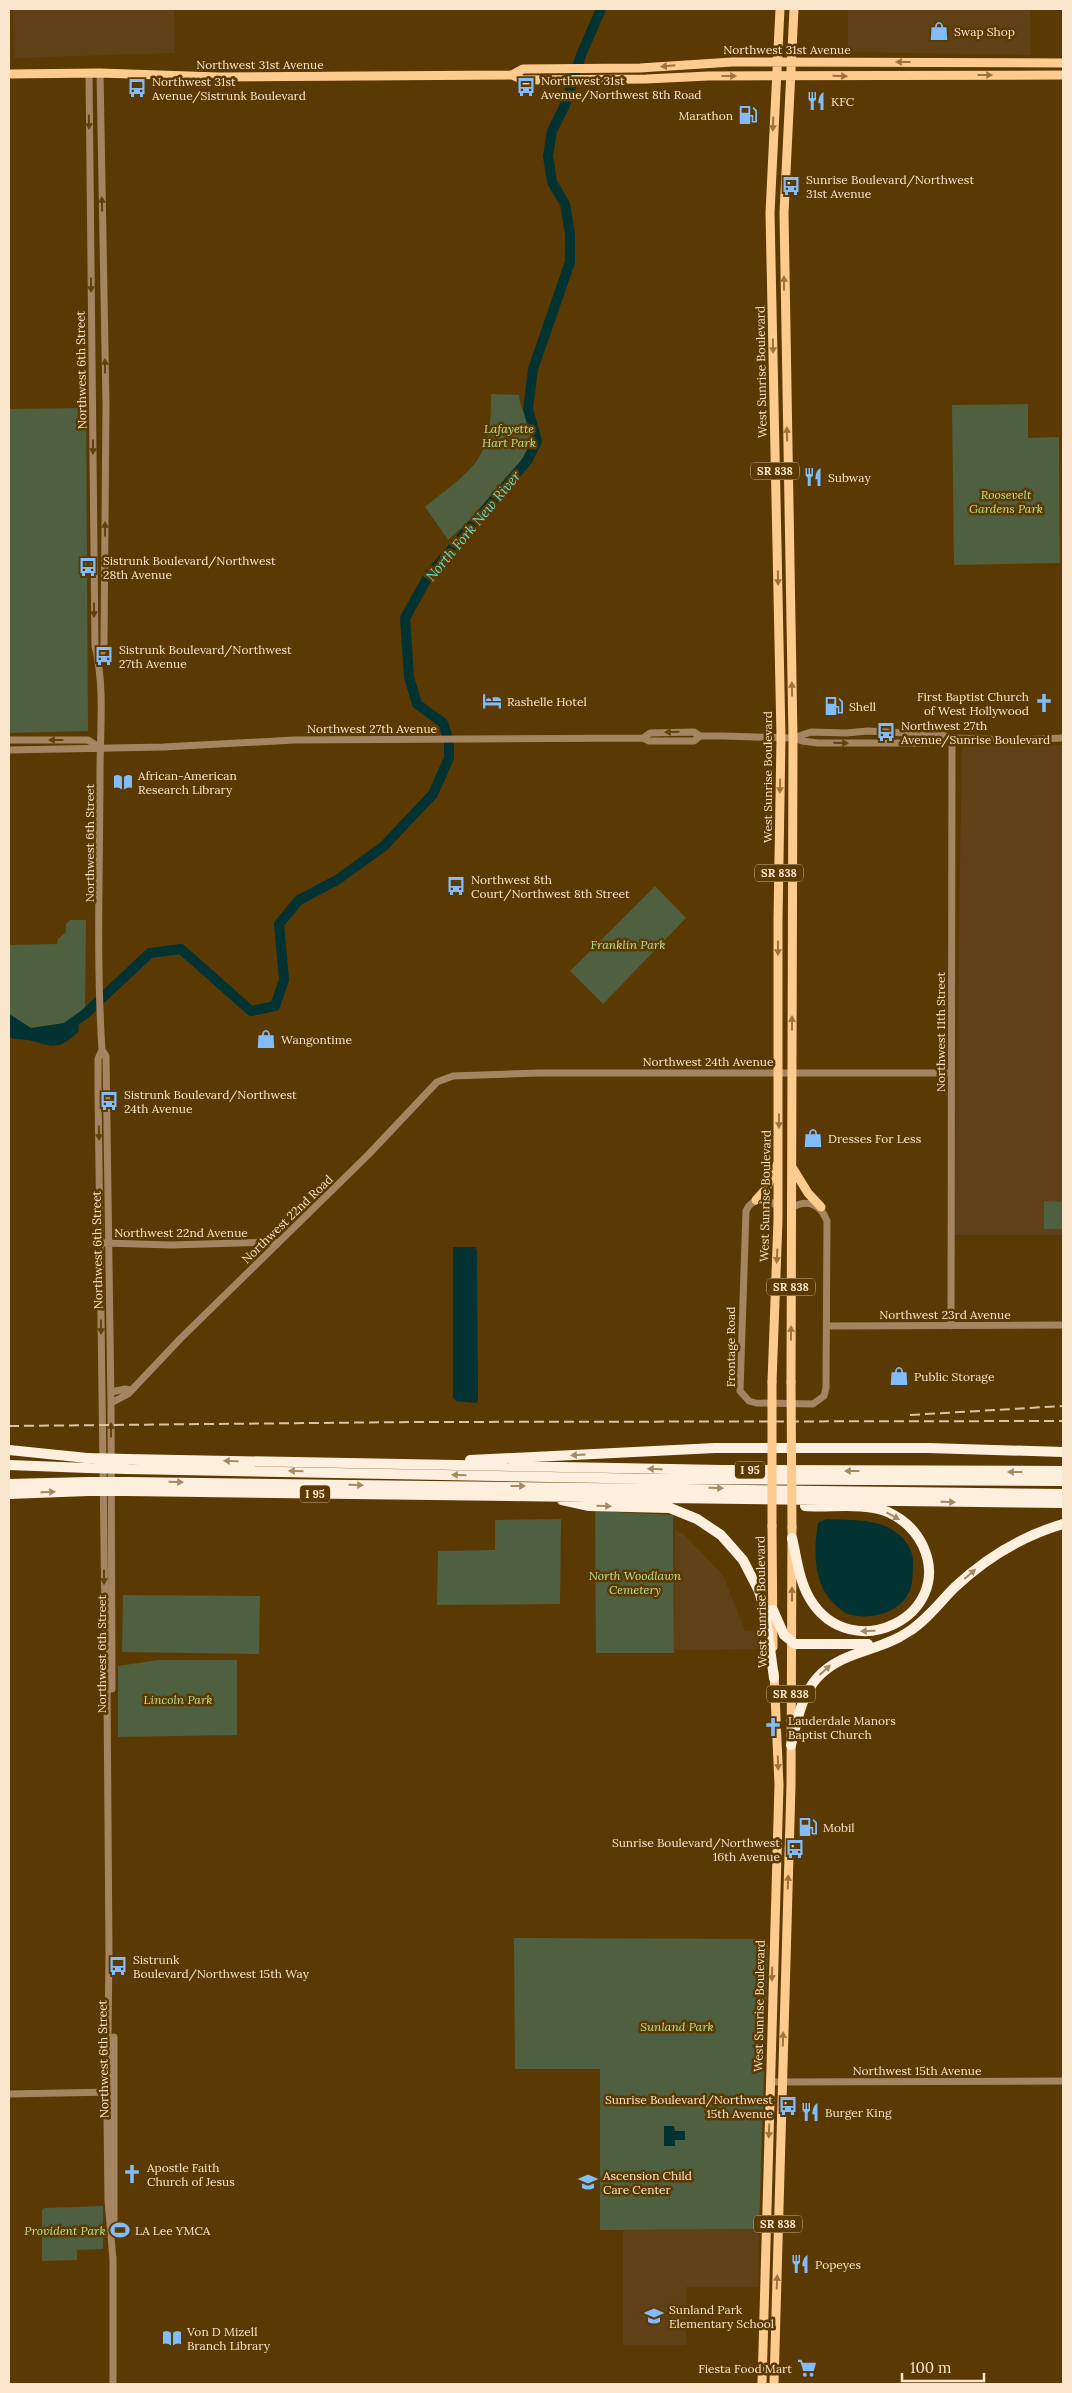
<svg xmlns="http://www.w3.org/2000/svg" width="1072" height="2393" font-family="Lora,serif">
	<style>
		.built { fill: #604117 }
		.green { fill: #4f6040 }
		.water { fill: #023332 }
		.lines { fill: none; stroke-linecap: round; stroke-linejoin: round }
		.river { stroke: #023332; stroke-width: 10 }
		.minor { stroke: #a58561; stroke-width: 7 }
		.major { stroke: #fecb8e; stroke-width: 9 }
		.highway { stroke: #feefde; stroke-width: 10 }
		.rail { stroke: #dbc4a6; stroke-width: 2; stroke-dasharray: 10 5; stroke-linecap: butt }
		.major-bridge { stroke: #fecb8e; stroke-width: 9 }
		.highway-bridge { stroke: #feefde; stroke-width: 10 }
		.oneway { fill: #9c733b }
		.oneway2 { fill: #62410c }
		.oneway3 { fill: #a48b66 }
		.labels { text-anchor: middle; dominant-baseline: central; stroke-width: 5; stroke-linejoin: round; paint-order: stroke }
		.shield { fill: #5b3903; stroke: #cab190; stroke-width: 1 }
		.shield-label { font-size: 11px; font-weight: bold; fill: #fae5cd }
		.poi-label { font-size: 12px; fill: #fae5cd; stroke: #5b3903; text-anchor: start }
		.street-label { font-size: 12px; fill: #fae5cd; stroke: #5b3903 }
		.park-label { font-size: 12px; font-style: italic; fill: #b7e092; stroke: #5b3903 }
		.water-label { font-size: 14px; font-style: italic; fill: #5eddd7; stroke: #5b3903 }
	</style>
	<rect width="100%" height="100%" fill="#5b3903"/>
	<!-- built -->
	<path class="built" d="M 13,9 L 174,9 L 175,53 L 14,58 Z
		M 802,9 L 1030,9 L 1031,55 L 848,52 L 848,10 Z
		M 1063,745 L 1063,1235 L 954,1235 L 962,746 Z
		M 675,1530 L 683,1534 L 723,1575 L 745,1631 L 761,1631 L 762,1649 L 674,1650 Z
		M 759,2229 L 758,2287 L 686,2287 L 686,2345 L 623,2345 L 623,2230 Z"/>
	<!-- green -->
	<path class="green" d="M 491,394 L 519,395 C 520,410 530,420 530,435 C 531,465 470,520 448,540 L 425,507 C 473,468 492,462 491,394 Z
		M 1028,404 L 1028,438 L 1059,437 L 1060,563 L 954,565 L 952,405 Z
		M 86,408 L 88,731 L 9,733 L 9,409 Z
		M 655,886 L 686,918 L 603,1004 L 570,971 Z
		M 70,920 L 86,920 L 85,1010 L 65,1023 L 31,1028 L 9,1014 L 9,945 L 57,944 L 58,939 L 66,932 L 66,924 Z
		M 1044,1201 L 1063,1202 L 1063,1229 L 1044,1229 Z
		M 595,1511 L 673,1515 L 674,1653 L 596,1653 Z
		M 561,1519 L 560,1604 L 437,1605 L 438,1551 L 495,1550 L 495,1520 Z
		M 123,1595 L 260,1596 L 259,1654 L 122,1652 Z
		M 158,1660 L 237,1660 L 237,1735 L 118,1737 L 118,1666 Z
		M 514,1938 L 765,1939 L 768,1944 L 759,2229 L 600,2230 L 600,2069 L 515,2069 Z
		M 103,2206 L 103,2249 L 77,2250 L 77,2260 L 42,2261 L 42,2210 L 44,2208 Z"/>
	<!-- water -->
	<path class="water" d="M 9,1014 L 31,1028 L 65,1023 L 73,1018 L 79,1024 L 78,1032 C 57,1052 53,1046 28,1040 C 21,1039 16,1040 9,1037 Z
		M 453,1247 L 475,1247 L 477,1250 L 478,1400 L 476,1403 L 456,1401 L 453,1398 Z
		M 826,1519 C 844,1520 862,1519 879,1524 C 895,1528 912,1543 913,1560 C 913,1569 913,1582 910,1590 C 901,1613 870,1621 848,1614 C 842,1612 832,1602 828,1597 C 813,1576 814,1547 818,1523 Z
		M 664,2126 L 674,2126 L 675,2131 L 685,2131 L 685,2140 L 675,2140 L 675,2146 L 664,2146 Z"/>
	<g class="lines">
		<!-- river -->
		<path class="river" d="M 64,1029 L 85,1014 L 150,953 L 181,949 L 251,1011 L 275,1006 L 284,980 L 279,924 L 299,900 L 337,880 L 384,846 L 433,794 L 449,758 L 449,741 L 443,723 L 417,704 L 409,677 L 405,618 L 429,575 L 527,461 L 537,441 L 528,409 L 533,369 L 570,262 L 570,234 L 565,204 L 552,182 L 548,156 L 552,131 L 565,105 L 581,55 L 601,9"/>
		<!-- minor -->
		<path class="minor" d="M 89,73 L 95,646 C 105,687 100,730 100,772 C 100,864 96,958 102,1050 L 98,1059 L 98,1092 L 105,1619 L 107,1687 L 109,1954 L 107,2118 L 108,2200 L 113,2260
			M 100,73 L 106,404 L 104,643 L 100,662
			M 643,738 L 650,733 L 694,732 L 700,736
			M 793,738 L 811,732 L 846,733 L 868,731 L 942,735 L 952,738 L 1014,740 L 1063,738
			M 9,740 L 88,740 L 100,748
			M 9,750 L 164,747 L 294,740 L 643,738 L 649,741 L 694,741 L 700,736 L 723,736 L 793,738 L 802,741 L 818,743 L 928,743 L 947,738
			M 102,1050 L 106,1056 L 111,1403 L 112,1689
			M 778,1207 C 767,1197 752,1197 746,1211 L 740,1391 L 749,1401 L 756,1403 L 813,1404 L 824,1396 L 826,1388 L 827,1221 C 820,1203 807,1199 791,1208
			M 105,1243 L 171,1245 L 278,1242
			M 828,1326 L 1063,1325
			M 951,1326 L 952,738
			M 111,1392 L 125,1389 L 130,1390
			M 111,1403 L 128,1394 L 181,1338 L 368,1155 L 437,1082 L 453,1076 L 540,1073 L 951,1073
			M 770,2082 L 1063,2081
			M 9,2094 L 112,2092
			M 114,2226 L 114,2037
			M 113,2257 L 113,2384"/>
		<!-- major -->
		<path class="major" d="M 9,74 L 100,73 L 219,77 L 512,75 L 523,80 L 646,79 L 708,76 L 1063,75
			M 512,75 L 523,69 L 640,68 L 732,62 L 1063,63
			M 792,1167 L 808,1193 L 821,1207
			M 756,1200 L 766,1189 L 776,1166
			M 772,1382 L 778,1220 L 778,920 L 781,737 L 770,213 L 780,9
			M 791,1382 L 793,738 L 784,213 L 794,9
			M 772,1526 L 773,1647
			M 762,2384 L 779,1785 L 774,1672
			M 774,2384 L 791,1785 L 792,1527"/>
		<!-- highway -->
		<path class="highway" d="M 9,1450 L 87,1458
			M 127,1459 L 723,1470 L 1063,1471
			M 470,1460 L 715,1448 L 928,1448 L 1063,1452
			M 9,1465 L 88,1468
			M 127,1469 L 659,1479 L 1063,1481
			M 127,1482 L 1063,1494
			M 9,1484 L 88,1482
			M 127,1491 L 1063,1503
			M 9,1494 L 88,1491
			M 562,1500 L 589,1506 L 670,1508 L 697,1519 L 721,1535 L 743,1560 L 759,1591 L 765,1611 L 774,1678
			M 792,1538 C 797,1559 799,1581 810,1599 C 851,1667 955,1616 923,1546 C 916,1531 903,1519 888,1512 C 863,1502 831,1508 805,1506
			M 773,1610 L 784,1635 L 795,1644 L 868,1644
			M 791,1745 C 797,1722 801,1696 817,1678 C 842,1650 879,1652 908,1632 C 926,1621 940,1602 955,1587 C 986,1558 1022,1536 1063,1524"/>
		<!-- rail -->
		<path class="rail" d="M 910,1415 L 1063,1406
			M 9,1426 L 414,1422 L 1063,1421"/>
		<!-- major-bridge -->
		<path class="major-bridge" d="M 791,1382 L 792,1527
			M 772,1526 L 772,1382"/>
		<!-- highway-bridge -->
		<path class="highway-bridge" d="M 87,1458 L 127,1459
			M 88,1468 L 127,1469
			M 88,1482 L 127,1482
			M 88,1491 L 127,1491"/>
	</g>
	<!-- one-way arrows -->
	<defs><path id="oneway-solid" d="M-6-.8H1V-3.2L6.5 0L1 3.2V.8H-6Z" transform="scale(1.25)"/></defs>
	<g class="oneway">
		<use href="#oneway-solid" transform="translate(903 62) rotate(-180)"/>
		<use href="#oneway-solid" transform="translate(668 66) rotate(175)"/>
		<use href="#oneway-solid" transform="translate(985 75)"/>
		<use href="#oneway-solid" transform="translate(729 76)"/>
		<use href="#oneway-solid" transform="translate(840 76) rotate(1)"/>
		<use href="#oneway-solid" transform="translate(773 124) rotate(92)"/>
		<use href="#oneway-solid" transform="translate(784 283) rotate(-90)"/>
		<use href="#oneway-solid" transform="translate(773 346) rotate(89)"/>
		<use href="#oneway-solid" transform="translate(787 434) rotate(-91)"/>
		<use href="#oneway-solid" transform="translate(778 578) rotate(89)"/>
		<use href="#oneway-solid" transform="translate(792 689) rotate(-91)"/>
		<use href="#oneway-solid" transform="translate(780 786) rotate(91)"/>
		<use href="#oneway-solid" transform="translate(778 948) rotate(90)"/>
		<use href="#oneway-solid" transform="translate(792 1023) rotate(-90)"/>
		<use href="#oneway-solid" transform="translate(779 1121) rotate(90)"/>
		<use href="#oneway-solid" transform="translate(777 1256) rotate(93)"/>
		<use href="#oneway-solid" transform="translate(791 1333) rotate(-90)"/>
		<use href="#oneway-solid" transform="translate(792 1594) rotate(-90)"/>
		<use href="#oneway-solid" transform="translate(778 1763) rotate(88)"/>
		<use href="#oneway-solid" transform="translate(788 1882) rotate(-88)"/>
		<use href="#oneway-solid" transform="translate(772 1974) rotate(91)"/>
		<use href="#oneway-solid" transform="translate(783 2039) rotate(-88)"/>
		<use href="#oneway-solid" transform="translate(769 2131) rotate(92)"/>
		<use href="#oneway-solid" transform="translate(777 2282) rotate(-88)"/>
	</g>
	<g class="oneway2">
		<use href="#oneway-solid" transform="translate(89 122) rotate(89)"/>
		<use href="#oneway-solid" transform="translate(102 204) rotate(-91)"/>
		<use href="#oneway-solid" transform="translate(91 285) rotate(89)"/>
		<use href="#oneway-solid" transform="translate(105 366) rotate(-91)"/>
		<use href="#oneway-solid" transform="translate(93 447) rotate(90)"/>
		<use href="#oneway-solid" transform="translate(105 529) rotate(-90)"/>
		<use href="#oneway-solid" transform="translate(94 610) rotate(90)"/>
		<use href="#oneway-solid" transform="translate(672 732) rotate(178)"/>
		<use href="#oneway-solid" transform="translate(56 740) rotate(180)"/>
		<use href="#oneway-solid" transform="translate(841 743) rotate(1)"/>
		<use href="#oneway-solid" transform="translate(99 1133) rotate(89)"/>
		<use href="#oneway-solid" transform="translate(101 1327) rotate(89)"/>
		<use href="#oneway-solid" transform="translate(111 1430) rotate(-90)"/>
		<use href="#oneway-solid" transform="translate(104 1577) rotate(90)"/>
	</g>
	<g class="oneway3">
		<use href="#oneway-solid" transform="translate(578 1455) rotate(177)"/>
		<use href="#oneway-solid" transform="translate(231 1461) rotate(-179)"/>
		<use href="#oneway-solid" transform="translate(655 1469) rotate(-179)"/>
		<use href="#oneway-solid" transform="translate(296 1471) rotate(-179)"/>
		<use href="#oneway-solid" transform="translate(852 1471) rotate(-180)"/>
		<use href="#oneway-solid" transform="translate(1015 1472) rotate(180)"/>
		<use href="#oneway-solid" transform="translate(459 1475) rotate(-178)"/>
		<use href="#oneway-solid" transform="translate(176 1482) rotate(1)"/>
		<use href="#oneway-solid" transform="translate(356 1485) rotate(1)"/>
		<use href="#oneway-solid" transform="translate(518 1486)"/>
		<use href="#oneway-solid" transform="translate(716 1488) rotate(1)"/>
		<use href="#oneway-solid" transform="translate(48 1492) rotate(-2)"/>
		<use href="#oneway-solid" transform="translate(948 1502) rotate(1)"/>
		<use href="#oneway-solid" transform="translate(604 1506) rotate(1)"/>
		<use href="#oneway-solid" transform="translate(893 1516) rotate(29)"/>
		<use href="#oneway-solid" transform="translate(970 1574) rotate(-41)"/>
		<use href="#oneway-solid" transform="translate(868 1631) rotate(178)"/>
		<use href="#oneway-solid" transform="translate(825 1670) rotate(-42)"/>
	</g>
	<!-- icons -->
	<defs>
		<g id="shop-bare" transform="scale(1.5)"><path d="M-5-2.5h2.3a2.7 3.5 0 0 1 5.4 0H5L5.5 6h-11ZM-1.5-2.5h3a1.5 2.3 0 0 0-3 0Z" fill="#82bcfa" stroke="#5b3903" stroke-width="2.5" paint-order="stroke"/></g>
		<g id="bus-bare" transform="scale(1.5)"><path d="M-5-6H5V4H4V6H2V4H-2V6H-4V4H-5ZM-3.5-4V0h7V-4ZM-3.5 1.2v1.5H-2V1.2ZM2 1.2v1.5H3.5V1.2Z" fill="#82bcfa" stroke="#5b3903" stroke-width="2.5" paint-order="stroke"/></g>
		<g id="restaurant-bare" transform="scale(1.5)"><path d="M-5-6h1v4h1v-4h1v4h1v-4h1v5L-1.5 .5V6h-2V.5L-5-1ZM5-6V6H3V1.5H1.5Q1.5-4 5-6Z" fill="#82bcfa" stroke="#5b3903" stroke-width="2.5" paint-order="stroke"/></g>
		<g id="fuel-bare" transform="scale(1.5)"><path d="M-5.5-6h7V0h2V4h1.3V-2.5L3-4.5l.8-.8L6-3V5H2.5V1h-1V6h-7ZM-4.2-4.7v3.2H.2V-4.7Z" fill="#82bcfa" stroke="#5b3903" stroke-width="2.5" paint-order="stroke"/></g>
		<g id="hotel-bare" transform="scale(1.5)"><path d="M-6-4.5h1.5V1H6V5H4.5V3h-9V5H-6ZM-4 0a1.8 1.8 0 1 1 3.6 0ZM.5 0V-2.5h3Q6-2.5 6 0Z" fill="#82bcfa" stroke="#5b3903" stroke-width="2.5" paint-order="stroke"/></g>
		<g id="church-bare" transform="scale(1.5)"><path d="M-1.2-6h2.4v3.5h3.3v2.4h-3.3V6h-2.4V-.1h-3.3v-2.4h3.3Z" fill="#82bcfa" stroke="#5b3903" stroke-width="2.5" paint-order="stroke"/></g>
		<g id="library-bare" transform="scale(1.5)"><path d="M-6-4Q-3-5.5-.7-3.5V5Q-3 3-6 4ZM6-4Q3-5.5 .7-3.5V5Q3 3 6 4Z" fill="#82bcfa" stroke="#5b3903" stroke-width="2.5" paint-order="stroke"/></g>
		<g id="school-bare" transform="scale(1.5)"><path d="M0-5L7-2L0 1L-7-2ZM-4 1L0 2.5L4 1V4Q0 6-4 4Z" fill="#82bcfa" stroke="#5b3903" stroke-width="2.5" paint-order="stroke"/></g>
		<g id="stadium-bare" transform="scale(1.5)"><path d="M0-5a6.5 5 0 1 0 0 10a6.5 5 0 1 0 0-10ZM-3.5-1.8h7v3.6h-7Z" fill="#82bcfa" stroke="#5b3903" stroke-width="2.5" paint-order="stroke"/></g>
		<g id="supermarket-bare" transform="scale(1.5)"><path d="M-6-5.5h2.5l.6 2H6L4.5 2H-2.5L-4.4-4H-6ZM-1.5 3.2a1.3 1.3 0 1 0 .1 0ZM3 3.2a1.3 1.3 0 1 0 .1 0Z" fill="#82bcfa" stroke="#5b3903" stroke-width="2.5" paint-order="stroke"/></g>
	</defs>
	<g fill-rule="evenodd">
		<use href="#shop-bare" x="939" y="31"/>
		<use href="#bus-bare" x="526" y="87"/>
		<use href="#bus-bare" x="137" y="88"/>
		<use href="#restaurant-bare" x="816" y="101"/>
		<use href="#fuel-bare" x="748" y="115"/>
		<use href="#bus-bare" x="791" y="186"/>
		<use href="#restaurant-bare" x="813" y="477"/>
		<use href="#bus-bare" x="88" y="567"/>
		<use href="#bus-bare" x="104" y="656"/>
		<use href="#hotel-bare" x="492" y="701"/>
		<use href="#church-bare" x="1044" y="703"/>
		<use href="#fuel-bare" x="834" y="706"/>
		<use href="#bus-bare" x="886" y="732"/>
		<use href="#library-bare" x="123" y="782"/>
		<use href="#bus-bare" x="456" y="886"/>
		<use href="#shop-bare" x="266" y="1039"/>
		<use href="#bus-bare" x="109" y="1101"/>
		<use href="#shop-bare" x="813" y="1138"/>
		<use href="#shop-bare" x="899" y="1376"/>
		<use href="#church-bare" x="773" y="1727"/>
		<use href="#fuel-bare" x="808" y="1827"/>
		<use href="#bus-bare" x="795" y="1849"/>
		<use href="#bus-bare" x="118" y="1966"/>
		<use href="#bus-bare" x="788" y="2106"/>
		<use href="#restaurant-bare" x="810" y="2112"/>
		<use href="#church-bare" x="132" y="2174"/>
		<use href="#school-bare" x="588" y="2182"/>
		<use href="#stadium-bare" x="120" y="2230"/>
		<use href="#restaurant-bare" x="800" y="2264"/>
		<use href="#school-bare" x="654" y="2316"/>
		<use href="#library-bare" x="172" y="2338"/>
		<use href="#supermarket-bare" x="807" y="2368"/>
	</g>
	<g class="labels">
		<!-- shield labels -->
		<g class="shield">
			<rect x="751" y="462.5" width="48" height="17" rx="4"/>
			<rect x="755" y="864.5" width="48" height="17" rx="4"/>
			<rect x="767" y="1278.5" width="48" height="17" rx="4"/>
			<rect x="735" y="1461.5" width="30" height="17" rx="4"/>
			<rect x="300" y="1485.5" width="30" height="17" rx="4"/>
			<rect x="767" y="1685.5" width="48" height="17" rx="4"/>
			<rect x="754" y="2215.5" width="48" height="17" rx="4"/>
		</g>
		<g class="shield-label">
			<text x="775" y="471">SR 838</text>
			<text x="779" y="873">SR 838</text>
			<text x="791" y="1287">SR 838</text>
			<text x="750" y="1470">I 95</text>
			<text x="315" y="1494">I 95</text>
			<text x="791" y="1694">SR 838</text>
			<text x="778" y="2224">SR 838</text>
		</g>
		<!-- poi labels -->
		<g class="poi-label">
			<text x="954" y="31">Swap Shop</text>
			<text x="541" y="80">Northwest 31st<tspan x="541" dy="14">Avenue/Northwest 8th Road</tspan></text>
			<text x="152" y="81">Northwest 31st<tspan x="152" dy="14">Avenue/Sistrunk Boulevard</tspan></text>
			<text x="831" y="101">KFC</text>
			<text x="733" y="115" text-anchor="end">Marathon</text>
			<text x="806" y="179">Sunrise Boulevard/Northwest<tspan x="806" dy="14">31st Avenue</tspan></text>
			<text x="828" y="477">Subway</text>
			<text x="103" y="560">Sistrunk Boulevard/Northwest<tspan x="103" dy="14">28th Avenue</tspan></text>
			<text x="119" y="649">Sistrunk Boulevard/Northwest<tspan x="119" dy="14">27th Avenue</tspan></text>
			<text x="1029" y="696" text-anchor="end">First Baptist Church<tspan x="1029" dy="14">of West Hollywood</tspan></text>
			<text x="507" y="701">Rashelle Hotel</text>
			<text x="849" y="706">Shell</text>
			<text x="901" y="725">Northwest 27th<tspan x="901" dy="14">Avenue/Sunrise Boulevard</tspan></text>
			<text x="138" y="775">African-American<tspan x="138" dy="14">Research Library</tspan></text>
			<text x="471" y="879">Northwest 8th<tspan x="471" dy="14">Court/Northwest 8th Street</tspan></text>
			<text x="281" y="1039">Wangontime</text>
			<text x="124" y="1094">Sistrunk Boulevard/Northwest<tspan x="124" dy="14">24th Avenue</tspan></text>
			<text x="828" y="1138">Dresses For Less</text>
			<text x="914" y="1376">Public Storage</text>
			<text x="788" y="1720">Lauderdale Manors<tspan x="788" dy="14">Baptist Church</tspan></text>
			<text x="823" y="1827">Mobil</text>
			<text x="780" y="1842" text-anchor="end">Sunrise Boulevard/Northwest<tspan x="780" dy="14">16th Avenue</tspan></text>
			<text x="133" y="1959">Sistrunk<tspan x="133" dy="14">Boulevard/Northwest 15th Way</tspan></text>
			<text x="773" y="2099" text-anchor="end">Sunrise Boulevard/Northwest<tspan x="773" dy="14">15th Avenue</tspan></text>
			<text x="825" y="2112">Burger King</text>
			<text x="147" y="2167">Apostle Faith<tspan x="147" dy="14">Church of Jesus</tspan></text>
			<text x="603" y="2175">Ascension Child<tspan x="603" dy="14">Care Center</tspan></text>
			<text x="135" y="2230">LA Lee YMCA</text>
			<text x="815" y="2264">Popeyes</text>
			<text x="669" y="2309">Sunland Park<tspan x="669" dy="14">Elementary School</tspan></text>
			<text x="187" y="2331">Von D Mizell<tspan x="187" dy="14">Branch Library</tspan></text>
			<text x="792" y="2368" text-anchor="end">Fiesta Food Mart</text>
		</g>
		<!-- street labels -->
		<g class="street-label">
			<text x="787" y="49">Northwest 31st Avenue</text>
			<text x="260" y="64">Northwest 31st Avenue</text>
			<text transform="translate(81 370) rotate(-91)">Northwest 6th Street</text>
			<text transform="translate(761 372) rotate(-91)">West Sunrise Boulevard</text>
			<text x="372" y="728">Northwest 27th Avenue</text>
			<text transform="translate(767 777) rotate(-90)">West Sunrise Boulevard</text>
			<text transform="translate(89 843) rotate(-90)">Northwest 6th Street</text>
			<text transform="translate(940 1032) rotate(-90)">Northwest 11th Street</text>
			<text x="708" y="1061">Northwest 24th Avenue</text>
			<text transform="translate(765 1196) rotate(-89)">West Sunrise Boulevard</text>
			<text transform="translate(287 1219) rotate(-44)">Northwest 22nd Road</text>
			<text x="181" y="1232">Northwest 22nd Avenue</text>
			<text transform="translate(97 1250) rotate(-91)">Northwest 6th Street</text>
			<text x="945" y="1314">Northwest 23rd Avenue</text>
			<text transform="translate(730 1347) rotate(-90)">Frontage Road</text>
			<text transform="translate(761 1602) rotate(-91)">West Sunrise Boulevard</text>
			<text transform="translate(101 1654) rotate(-90)">Northwest 6th Street</text>
			<text transform="translate(759 2006) rotate(-89)">West Sunrise Boulevard</text>
			<text transform="translate(103 2059) rotate(-91)">Northwest 6th Street</text>
			<text x="917" y="2070">Northwest 15th Avenue</text>
		</g>
		<!-- park labels -->
		<g class="park-label">
			<text x="509" y="428">Lafayette<tspan x="509" dy="14">Hart Park</tspan></text>
			<text x="1006" y="494">Roosevelt<tspan x="1006" dy="14">Gardens Park</tspan></text>
			<text x="628" y="944">Franklin Park</text>
			<text x="635" y="1575">North Woodlawn<tspan x="635" dy="14">Cemetery</tspan></text>
			<text x="178" y="1699">Lincoln Park</text>
			<text x="677" y="2026">Sunland Park</text>
			<text x="65" y="2230">Provident Park</text>
		</g>
		<!-- water labels -->
		<g class="water-label">
			<text transform="translate(473 526) rotate(-50)">North Fork New River</text>
		</g>
	</g>
	<!-- border -->
	<rect width="1072" height="2393" fill="none" stroke="#fae5cd" stroke-width="20"/>
	<!-- scale -->
	<path d="M902 2373v8h82v-8" fill="none" stroke="#fae5cd" stroke-width="2.5"/>
	<text x="910" y="2373" font-size="15" fill="#fae5cd" stroke="#5b3903" stroke-width="4" paint-order="stroke">100 m</text>
</svg>
